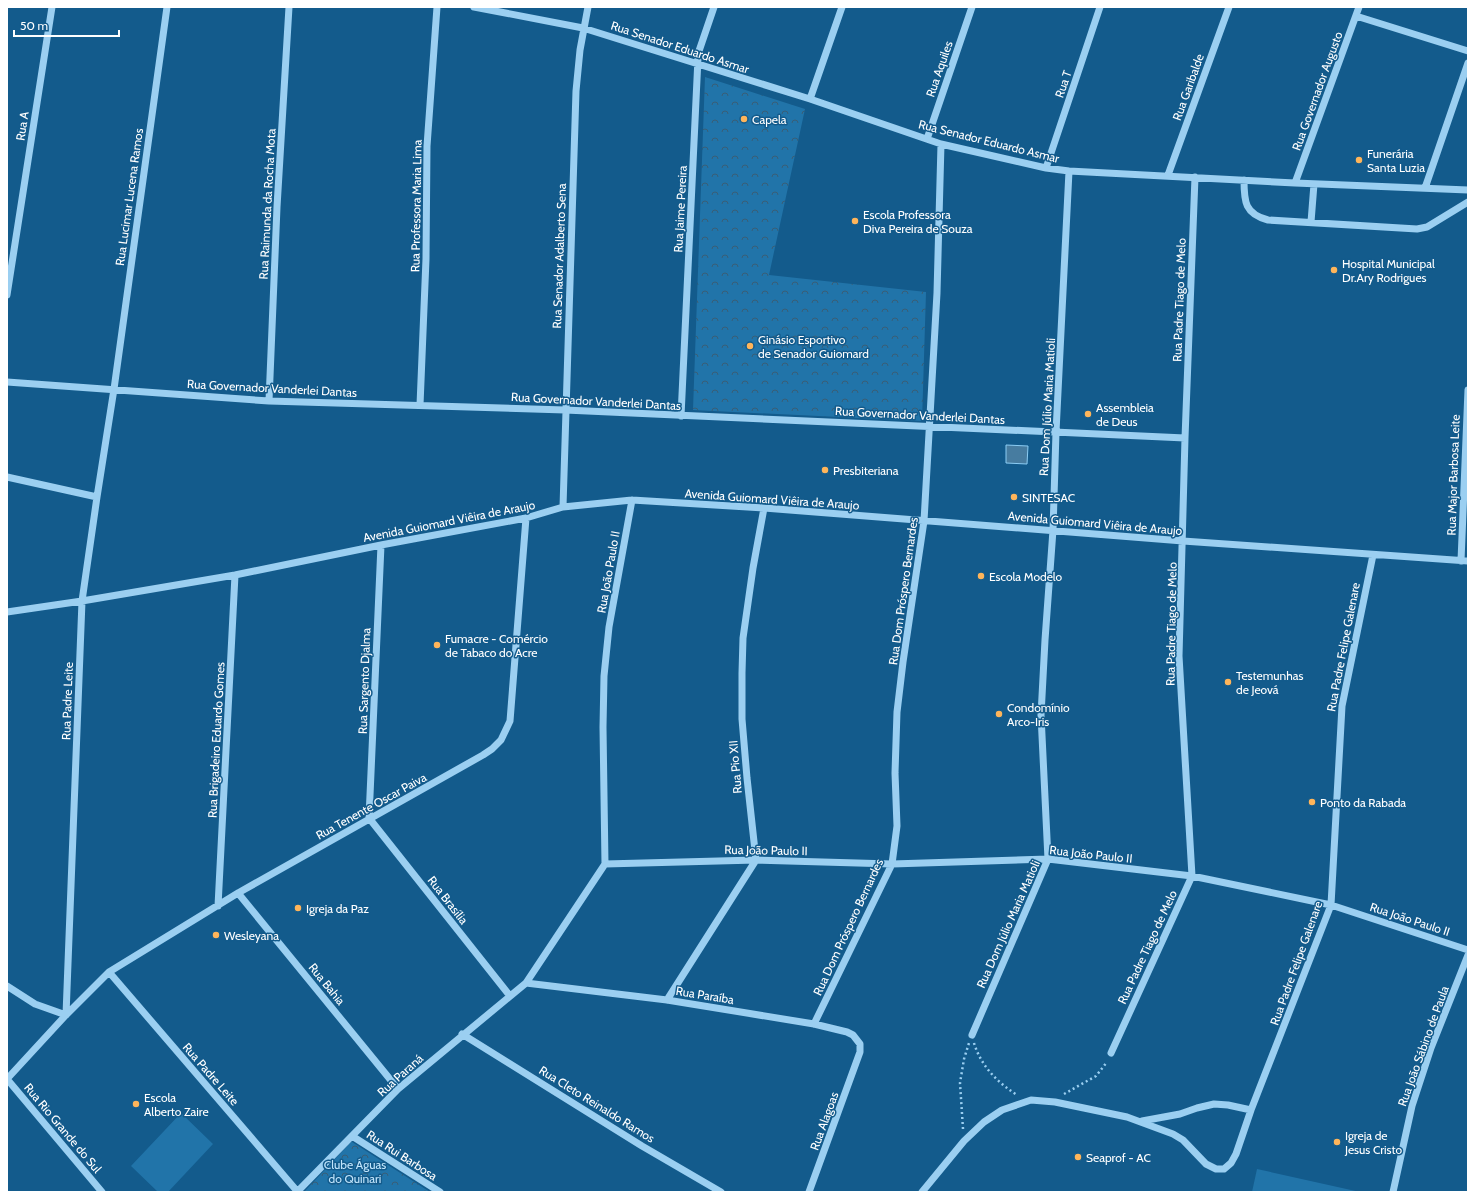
<svg xmlns="http://www.w3.org/2000/svg" width="1475" height="1199" font-family="Cabin,sans-serif">
	<style>
		.grass { fill: #2174a9 }
		.forest { fill: url(#forest-crowns) }
		.water { fill: #477ca0; stroke: #8ccdf4 }
		.lines { fill: none; stroke-linecap: round; stroke-linejoin: round }
		.path { stroke: #9bcff1; stroke-width: 2.5; stroke-dasharray: 2 3; stroke-linecap: butt }
		.minor { stroke: #9bcff1; stroke-width: 7 }
		.poi-dot { fill: #ffb55a; stroke: #135b8c; stroke-width: 1.5 }
		.labels { text-anchor: middle; dominant-baseline: central; stroke-width: 3; stroke-linejoin: round; paint-order: stroke }
		.street-label { font-size: 12px; fill: #fff; stroke: #135b8c }
		.poi-label { font-size: 12px; fill: #fff; stroke: #135b8c; text-anchor: start }
		.park-label { font-size: 12px; fill: #c1e5fc; stroke: #135b8c }
	</style>
	<defs>
		<pattern id="forest-crowns" width="20" height="18" patternUnits="userSpaceOnUse"><rect width="20" height="18" fill="#2174a9"/><path d="M2 6a3 3 0 1 1 6 0M12 15a3 3 0 1 1 6 0" fill="none" stroke="#395e76"/></pattern>
	</defs>
	<rect width="100%" height="100%" fill="#135b8c"/>
	<!-- grass -->
	<path class="grass" d="M 181,1113 L 213,1144 L 168,1192 L 158,1192 L 131,1166 Z
		M 1257,1169 L 1360,1192 L 1252,1192 Z"/>
	<!-- forest -->
	<path class="forest" d="M 705,77 L 805,109 L 769,275 L 926,292 L 922,421 L 693,410 Z
		M 351,1142 L 352,1142 L 430,1192 L 304,1192 Z"/>
	<!-- water -->
	<path class="water" d="M 1006,445 L 1028,446 L 1027,464 L 1006,463 Z"/>
	<g class="lines">
		<!-- path -->
		<path class="path" d="M 974,1043 C 981,1066 997,1082 1017,1095
			M 1064,1094 L 1096,1076 L 1107,1062
			M 963,1129 L 960,1083 L 964,1059 L 969,1043"/>
		<!-- minor -->
		<path class="minor" d="M 474,7 L 583,28 L 810,99 L 941,144 L 1046,168 L 1069,171 L 1295,183 L 1468,190
			M 1356,16 L 1468,51
			M 810,99 L 842,7
			M 927,139 L 972,7
			M 1046,168 L 1100,7
			M 1168,175 L 1229,7
			M 1244,180 C 1244,202 1245,214 1268,220 L 1417,229 L 1427,227 L 1468,202
			M 1295,183 L 1359,7
			M 1425,188 L 1468,63
			M 1311,222 L 1314,184
			M 7,295 L 52,7
			M 7,382 L 269,401 L 565,410 L 1185,438
			M 269,401 L 277,207 L 289,7
			M 420,405 L 426,259 L 427,146 L 437,7
			M 681,416 L 698,58 L 699,51 L 714,7
			M 7,477 L 97,497
			M 563,507 L 576,91 L 580,50 L 588,7
			M 381,545 L 369,818 L 510,996
			M 1461,561 L 1468,390
			M 7,612 L 82,601 L 235,575 L 381,545 L 526,518 L 563,507 L 632,500 L 764,508 L 1183,541 L 1468,561
			M 605,864 L 756,860 L 892,864 L 1048,859 L 1192,876 L 1331,905 L 1468,950
			M 238,893 L 398,1089
			M 218,906 L 235,575
			M 109,972 L 297,1191
			M 526,983 L 667,1000 L 814,1024 L 847,1032 L 853,1035 L 860,1044 L 860,1052 L 809,1192
			M 7,986 L 35,1004 L 66,1015
			M 667,1000 L 756,860 L 747,778 L 742,719 L 742,673 L 743,638 L 753,568 L 764,508
			M 66,1015 L 82,601 L 97,497 L 114,389 L 167,7
			M 814,1024 L 892,864 L 897,826 L 895,773 L 897,712 L 903,662 L 924,521 L 937,293 L 941,144
			M 462,1034 L 642,1146 L 721,1192
			M 972,1035 L 1048,859 L 1041,715 L 1045,640 L 1053,530 L 1056,432 L 1069,171
			M 1111,1053 L 1192,876 L 1179,656 L 1185,438 L 1195,177
			M 7,1079 L 66,1015 L 109,972 L 238,893 L 483,755 L 492,749 L 501,740 L 510,721 L 526,518
			M 7,1079 L 102,1192
			M 1142,1121 L 1180,1114 L 1197,1108 L 1214,1104 L 1228,1105 L 1251,1110
			M 352,1136 L 440,1192
			M 297,1192 L 398,1089 L 526,983 L 605,864 L 603,727 L 604,676 L 609,627 L 632,500
			M 922,1192 L 964,1141 L 984,1122 L 1002,1110 L 1031,1100 L 1055,1102 L 1127,1117 L 1173,1134 L 1183,1140 L 1206,1164 L 1216,1169 L 1224,1169 L 1231,1163 L 1236,1154 L 1251,1110 L 1331,905 L 1342,706 L 1373,555
			M 1393,1192 L 1412,1106 L 1431,1048 L 1468,955"/>
	</g>
	<!-- markers -->
	<g class="poi-dot">
		<circle cx="744" cy="119" r="4"/>
		<circle cx="1359" cy="160" r="4"/>
		<circle cx="855" cy="221" r="4"/>
		<circle cx="1334" cy="270" r="4"/>
		<circle cx="750" cy="346" r="4"/>
		<circle cx="1088" cy="414" r="4"/>
		<circle cx="825" cy="470" r="4"/>
		<circle cx="1014" cy="497" r="4"/>
		<circle cx="981" cy="576" r="4"/>
		<circle cx="437" cy="645" r="4"/>
		<circle cx="1228" cy="682" r="4"/>
		<circle cx="999" cy="714" r="4"/>
		<circle cx="1312" cy="802" r="4"/>
		<circle cx="298" cy="908" r="4"/>
		<circle cx="216" cy="935" r="4"/>
		<circle cx="136" cy="1104" r="4"/>
		<circle cx="1337" cy="1142" r="4"/>
		<circle cx="1078" cy="1157" r="4"/>
	</g>
	<g class="labels">
		<!-- street labels -->
		<g class="street-label">
			<text transform="translate(680 47) rotate(18)">Rua Senador Eduardo Asmar</text>
			<text transform="translate(939 69) rotate(-71)">Rua Aquiles</text>
			<text transform="translate(1063 84) rotate(-71)">Rua T</text>
			<text transform="translate(1188 87) rotate(-70)">Rua Garibalde</text>
			<text transform="translate(1317 91) rotate(-70)">Rua Governador Augusto</text>
			<text transform="translate(22 126) rotate(-81)">Rua A</text>
			<text transform="translate(989 141) rotate(14)">Rua Senador Eduardo Asmar</text>
			<text transform="translate(129 197) rotate(-82)">Rua Lucimar Lucena Ramos</text>
			<text transform="translate(267 204) rotate(-87)">Rua Raimunda da Rocha Mota</text>
			<text transform="translate(416 206) rotate(-89)">Rua Professora Maria Lima</text>
			<text transform="translate(680 209) rotate(-87)">Rua Jaime Pereira</text>
			<text transform="translate(559 256) rotate(-88)">Rua Senador Adalberto Sena</text>
			<text transform="translate(1179 300) rotate(-88)">Rua Padre Tiago de Melo</text>
			<text transform="translate(272 388) rotate(3)">Rua Governador Vanderlei Dantas</text>
			<text transform="translate(596 401) rotate(3)">Rua Governador Vanderlei Dantas</text>
			<text transform="translate(1047 407) rotate(-87)">Rua Dom Júlio Maria Matioli</text>
			<text transform="translate(920 415) rotate(3)">Rua Governador Vanderlei Dantas</text>
			<text transform="translate(1453 475) rotate(-88)">Rua Major Barbosa Leite</text>
			<text transform="translate(772 499) rotate(4)">Avenida Guiomard Viêira de Araujo</text>
			<text transform="translate(449 521) rotate(-11)">Avenida Guiomard Viêira de Araujo</text>
			<text transform="translate(1095 523) rotate(5)">Avenida Guiomard Viêira de Araujo</text>
			<text transform="translate(608 572) rotate(-80)">Rua João Paulo II</text>
			<text transform="translate(903 591) rotate(-82)">Rua Dom Próspero Bernardes</text>
			<text transform="translate(1171 624) rotate(-89)">Rua Padre Tiago de Melo</text>
			<text transform="translate(1343 647) rotate(-79)">Rua Padre Felipe Galenare</text>
			<text transform="translate(364 681) rotate(-88)">Rua Sargento Djalma</text>
			<text transform="translate(67 701) rotate(-88)">Rua Padre Leite</text>
			<text transform="translate(216 740) rotate(-87)">Rua Brigadeiro Eduardo Gomes</text>
			<text transform="translate(735 767) rotate(-95)">Rua Pio XII</text>
			<text transform="translate(371 806) rotate(-29)">Rua Tenente Oscar Paiva</text>
			<text transform="translate(766 850) rotate(1)">Rua João Paulo II</text>
			<text transform="translate(1091 854) rotate(6)">Rua João Paulo II</text>
			<text transform="translate(448 900) rotate(52)">Rua Brasília</text>
			<text transform="translate(1410 919) rotate(18)">Rua João Paulo II</text>
			<text transform="translate(1008 924) rotate(-66)">Rua Dom Júlio Maria Matioli</text>
			<text transform="translate(848 927) rotate(-65)">Rua Dom Próspero Bernardes</text>
			<text transform="translate(1147 947) rotate(-65)">Rua Padre Tiago de Melo</text>
			<text transform="translate(1296 963) rotate(-70)">Rua Padre Felipe Galenare</text>
			<text transform="translate(327 984) rotate(51)">Rua Bahia</text>
			<text transform="translate(705 995) rotate(9)">Rua Paraíba</text>
			<text transform="translate(1423 1046) rotate(-70)">Rua João Sábino de Paula</text>
			<text transform="translate(211 1074) rotate(49)">Rua Padre Leite</text>
			<text transform="translate(400 1075) rotate(-42)">Rua Paraná</text>
			<text transform="translate(597 1104) rotate(32)">Rua Cleto Reinaldo Ramos</text>
			<text transform="translate(824 1121) rotate(-70)">Rua Alagoas</text>
			<text transform="translate(63 1128) rotate(50)">Rua Rio Grande do Sul</text>
			<text transform="translate(402 1155) rotate(33)">Rua Rui Barbosa</text>
		</g>
		<!-- poi labels -->
		<g class="poi-label">
			<text x="752" y="119">Capela</text>
			<text x="1367" y="153">Funerária<tspan x="1367" dy="14">Santa Luzia</tspan></text>
			<text x="863" y="214">Escola Professora<tspan x="863" dy="14">Diva Pereira de Souza</tspan></text>
			<text x="1342" y="263">Hospital Municipal<tspan x="1342" dy="14">Dr.Ary Rodrigues</tspan></text>
			<text x="758" y="339">Ginásio Esportivo<tspan x="758" dy="14">de Senador Guiomard</tspan></text>
			<text x="1096" y="407">Assembleia<tspan x="1096" dy="14">de Deus</tspan></text>
			<text x="833" y="470">Presbiteriana</text>
			<text x="1022" y="497">SINTESAC</text>
			<text x="989" y="576">Escola Modelo</text>
			<text x="445" y="638">Fumacre - Comércio<tspan x="445" dy="14">de Tabaco do Acre</tspan></text>
			<text x="1236" y="675">Testemunhas<tspan x="1236" dy="14">de Jeová</tspan></text>
			<text x="1007" y="707">Condomínio<tspan x="1007" dy="14">Arco-Iris</tspan></text>
			<text x="1320" y="802">Ponto da Rabada</text>
			<text x="306" y="908">Igreja da Paz</text>
			<text x="224" y="935">Wesleyana</text>
			<text x="144" y="1097">Escola<tspan x="144" dy="14">Alberto Zaire</tspan></text>
			<text x="1345" y="1135">Igreja de<tspan x="1345" dy="14">Jesus Cristo</tspan></text>
			<text x="1086" y="1157">Seaprof - AC</text>
		</g>
		<!-- park labels -->
		<g class="park-label">
			<text x="355" y="1164">Clube Águas<tspan x="355" dy="14">do Quinari</tspan></text>
		</g>
	</g>
	<!-- border -->
	<rect width="1475" height="1199" fill="none" stroke="#ffffff" stroke-width="16"/>
	<!-- scale -->
	<path d="M14 30v6h105v-6" fill="none" stroke="#ffffff" stroke-width="2"/>
	<text x="20" y="30" font-size="12" fill="#ffffff" stroke="#135b8c" stroke-width="3" paint-order="stroke">50 m</text>
</svg>
